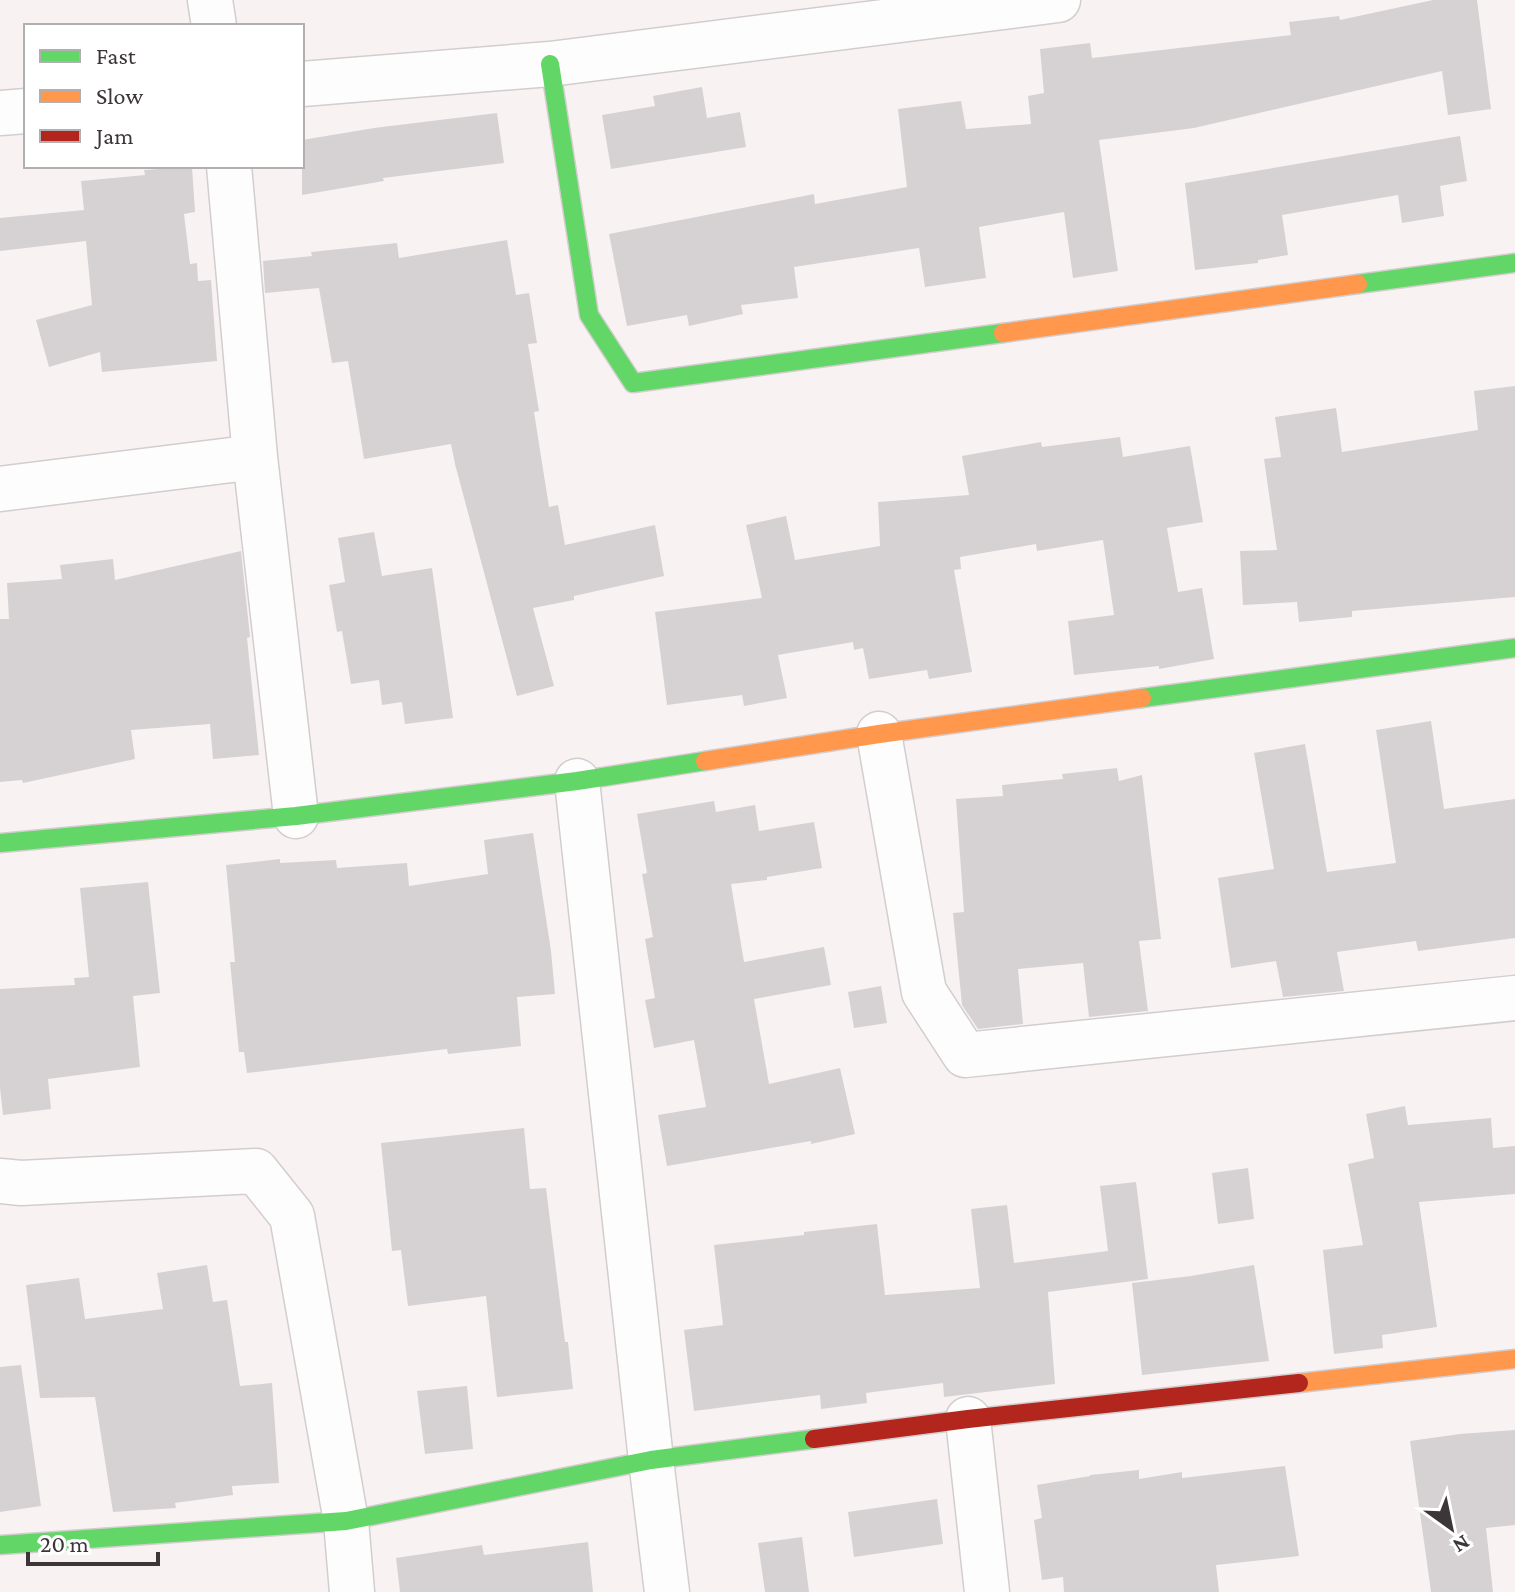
<svg xmlns="http://www.w3.org/2000/svg" width="1515" height="1592" font-family="'Crimson Pro',serif">
	<style>
		.building { fill: #d6d2d4 }
		.lines { fill: none; stroke-linecap: round; stroke-linejoin: round }
		.street-casing { stroke: #d3cdce; stroke-width: 47 }
		.fast-casing { stroke: #d3cdce; stroke-width: 21 }
		.slow-casing { stroke: #d3cdce; stroke-width: 21 }
		.jam-casing { stroke: #d3cdce; stroke-width: 21 }
		.street { stroke: #fefdfd; stroke-width: 44 }
		.fast { stroke: #63d668; stroke-width: 18 }
		.slow { stroke: #ff974d; stroke-width: 18 }
		.jam { stroke: #b3261e; stroke-width: 18 }
	</style>
	<rect width="100%" height="100%" fill="#f8f2f3"/>
	<!-- building -->
	<path class="building" d="M 1433,0 L 1477,0 L 1491,109 L 1448,115 L 1442,71 L 1194,128 L 1099,140 L 1118,271 L 1073,278 L 1064,212 L 979,227 L 986,278 L 925,287 L 919,248 L 794,267 L 798,298 L 741,305 L 743,314 L 689,326 L 687,315 L 627,326 L 609,234 L 814,194 L 815,204 L 907,187 L 898,109 L 961,101 L 966,129 L 1031,124 L 1028,96 L 1044,93 L 1040,49 L 1090,43 L 1092,58 L 1291,35 L 1289,22 L 1339,16 L 1340,20 Z
		M 702,87 L 707,118 L 740,112 L 746,147 L 611,169 L 602,115 L 655,106 L 653,96 Z
		M 497,113 L 504,163 L 383,178 L 384,181 L 302,195 L 302,140 L 374,128 Z
		M 1460,136 L 1467,181 L 1440,186 L 1444,216 L 1402,223 L 1398,195 L 1282,215 L 1288,255 L 1258,260 L 1258,263 L 1195,270 L 1185,183 Z
		M 192,167 L 195,212 L 184,214 L 190,264 L 197,263 L 198,281 L 211,280 L 217,361 L 102,372 L 100,352 L 49,367 L 36,320 L 92,305 L 86,241 L 0,251 L 0,218 L 84,210 L 81,181 L 145,175 L 144,170 Z
		M 507,240 L 516,295 L 529,293 L 537,343 L 528,344 L 539,411 L 534,412 L 549,507 L 558,505 L 565,545 L 655,525 L 664,576 L 574,596 L 574,600 L 533,608 L 554,686 L 517,696 L 455,464 L 451,444 L 364,459 L 348,361 L 332,363 L 319,288 L 265,293 L 263,261 L 312,256 L 311,252 L 397,243 L 399,258 Z
		M 1515,386 L 1515,597 L 1352,611 L 1352,617 L 1299,622 L 1297,602 L 1243,605 L 1240,551 L 1277,550 L 1264,459 L 1281,457 L 1275,417 L 1336,408 L 1342,452 L 1478,430 L 1474,391 Z
		M 1120,437 L 1123,457 L 1190,446 L 1203,522 L 1167,528 L 1178,592 L 1202,588 L 1214,659 L 1159,669 L 1159,666 L 1074,675 L 1068,621 L 1114,615 L 1103,540 L 1037,551 L 1036,544 L 960,557 L 961,569 L 954,570 L 972,672 L 929,679 L 927,670 L 869,679 L 863,648 L 854,650 L 853,642 L 778,655 L 787,698 L 744,706 L 742,695 L 667,705 L 655,612 L 762,598 L 746,525 L 786,516 L 795,560 L 880,546 L 878,502 L 969,495 L 962,456 L 1041,442 L 1042,447 Z
		M 374,532 L 382,576 L 432,568 L 453,718 L 405,724 L 402,702 L 382,705 L 379,680 L 351,684 L 342,631 L 337,632 L 329,585 L 345,582 L 338,538 Z
		M 241,551 L 250,637 L 247,638 L 259,755 L 213,759 L 210,724 L 131,730 L 135,759 L 23,783 L 22,780 L 0,782 L 0,619 L 9,619 L 7,583 L 62,579 L 60,565 L 113,559 L 115,580 Z
		M 1431,721 L 1444,809 L 1515,799 L 1515,938 L 1418,951 L 1416,941 L 1337,952 L 1344,991 L 1283,997 L 1276,961 L 1231,968 L 1218,878 L 1274,869 L 1254,753 L 1305,744 L 1327,872 L 1396,863 L 1376,730 Z
		M 1117,768 L 1119,781 L 1142,775 L 1161,939 L 1139,941 L 1148,1011 L 1089,1017 L 1083,963 L 1018,969 L 1023,1024 L 978,1029 L 962,1005 L 953,913 L 964,912 L 956,799 L 1003,796 L 1002,785 L 1063,779 L 1062,774 Z
		M 714,801 L 716,812 L 755,805 L 759,831 L 814,822 L 822,868 L 767,877 L 767,880 L 731,884 L 744,962 L 824,947 L 831,985 L 754,999 L 769,1084 L 840,1068 L 855,1134 L 811,1144 L 811,1141 L 667,1166 L 658,1115 L 706,1107 L 694,1040 L 654,1048 L 645,1000 L 655,998 L 645,939 L 653,937 L 642,874 L 647,873 L 637,814 Z
		M 533,833 L 551,951 L 555,994 L 517,997 L 521,1046 L 448,1054 L 447,1049 L 247,1073 L 244,1052 L 239,1052 L 230,962 L 235,962 L 226,865 L 280,859 L 280,863 L 336,860 L 337,868 L 407,863 L 409,886 L 488,874 L 484,840 Z
		M 148,882 L 160,993 L 133,996 L 140,1067 L 48,1079 L 51,1109 L 3,1115 L 0,1088 L 0,989 L 75,985 L 74,978 L 89,977 L 80,888 Z
		M 881,986 L 887,1023 L 854,1028 L 848,992 Z
		M 1405,1106 L 1408,1125 L 1491,1118 L 1493,1148 L 1515,1146 L 1515,1194 L 1419,1202 L 1437,1327 L 1382,1335 L 1383,1348 L 1334,1354 L 1323,1250 L 1363,1245 L 1348,1164 L 1374,1158 L 1366,1114 Z
		M 524,1128 L 530,1189 L 546,1188 L 565,1342 L 568,1342 L 573,1389 L 497,1397 L 486,1296 L 408,1306 L 401,1250 L 392,1251 L 381,1143 Z
		M 1248,1168 L 1254,1219 L 1218,1224 L 1212,1173 Z
		M 1136,1182 L 1148,1279 L 1048,1292 L 1055,1384 L 944,1397 L 943,1383 L 866,1393 L 867,1403 L 821,1409 L 820,1395 L 694,1411 L 684,1330 L 723,1325 L 714,1245 L 804,1235 L 804,1232 L 877,1224 L 885,1295 L 980,1288 L 971,1209 L 1007,1205 L 1014,1263 L 1108,1251 L 1100,1186 Z
		M 207,1265 L 213,1302 L 227,1300 L 240,1386 L 272,1383 L 279,1483 L 232,1486 L 233,1495 L 175,1503 L 176,1508 L 113,1512 L 95,1397 L 40,1398 L 26,1285 L 79,1278 L 85,1319 L 163,1309 L 157,1273 Z
		M 1254,1265 L 1269,1361 L 1142,1375 L 1132,1283 L 1191,1276 Z
		M 21,1365 L 41,1506 L 0,1512 L 0,1367 Z
		M 467,1386 L 473,1449 L 425,1454 L 417,1391 Z
		M 1515,1430 L 1515,1525 L 1486,1528 L 1493,1592 L 1431,1592 L 1410,1441 L 1460,1434 Z
		M 1285,1466 L 1299,1556 L 1216,1565 L 1219,1592 L 1064,1592 L 1063,1577 L 1042,1580 L 1034,1520 L 1042,1518 L 1037,1485 L 1090,1476 L 1090,1475 L 1139,1470 L 1139,1479 L 1182,1472 L 1182,1478 Z
		M 937,1499 L 943,1544 L 854,1557 L 848,1512 Z
		M 802,1537 L 809,1592 L 765,1592 L 758,1543 Z
		M 588,1542 L 593,1592 L 400,1592 L 396,1558 L 482,1545 L 484,1555 Z"/>
	<g class="lines">
		<!-- street casing -->
		<g class="street-casing">
			<path id="street" d="M 210,0 L 214,26
				M 302,84 L 550,64 L 1058,0
				M 0,113 L 26,111
				M 229,166 L 255,457 L 296,816
				M 0,489 L 255,457
				M 879,734 L 924,992 L 965,1055 L 1515,998
				M 577,781 L 651,1460 L 667,1592
				M 0,1181 L 21,1183 L 256,1171 L 292,1216 L 346,1521 L 352,1592
				M 968,1419 L 987,1592"/>
		</g>
		<!-- fast casing -->
		<g class="fast-casing">
			<path id="fast" d="M 550,64 L 589,315 L 633,383 L 1003,333
				M 1358,284 L 1515,263
				M 1142,698 L 1515,648
				M 0,843 L 296,816 L 577,781 L 705,761
				M 0,1545 L 346,1521 L 651,1460 L 814,1439"/>
		</g>
		<!-- slow casing -->
		<g class="slow-casing">
			<path id="slow" d="M 1003,333 L 1358,284
				M 705,761 L 879,734 L 1142,698
				M 1299,1383 L 1515,1359"/>
		</g>
		<!-- jam casing -->
		<g class="jam-casing">
			<path id="jam" d="M 814,1439 L 968,1419 L 1299,1383"/>
		</g>
		<!-- street -->
		<use href="#street" class="street"/>
		<!-- fast -->
		<use href="#fast" class="fast"/>
		<!-- slow -->
		<use href="#slow" class="slow"/>
		<!-- jam -->
		<use href="#jam" class="jam"/>
	</g>
	<!-- legend -->
	<rect x="24" y="24" width="280" height="144" fill="#ffffff" stroke="#b1afaf" stroke-width="2"/>
	<rect x="40" y="50" width="40" height="12" fill="#63d668" stroke="#b1afaf" stroke-width="2"/>
	<text x="96" y="64" font-size="24" fill="#3c3638">Fast</text>
	<rect x="40" y="90" width="40" height="12" fill="#ff974d" stroke="#b1afaf" stroke-width="2"/>
	<text x="96" y="104" font-size="24" fill="#3c3638">Slow</text>
	<rect x="40" y="130" width="40" height="12" fill="#b3261e" stroke="#b1afaf" stroke-width="2"/>
	<text x="96" y="144" font-size="24" fill="#3c3638">Jam</text>
	<!-- north arrow -->
	<g transform="translate(1451 1528) rotate(147)" stroke="#ffffff" stroke-width="6" paint-order="stroke">
	<path d="M0-6L14 30L0 20L-14 30Z" fill="#3c3638"/>
	<text y="-12" font-size="22" font-weight="bold" text-anchor="middle" fill="#3c3638">N</text>
	</g>
	<!-- scale -->
	<path d="M28 1552v12h130v-12" fill="none" stroke="#3c3638" stroke-width="4"/>
	<text x="40" y="1552" font-size="24" fill="#3c3638" stroke="#ffffff" stroke-width="6" paint-order="stroke">20 m</text>
</svg>
